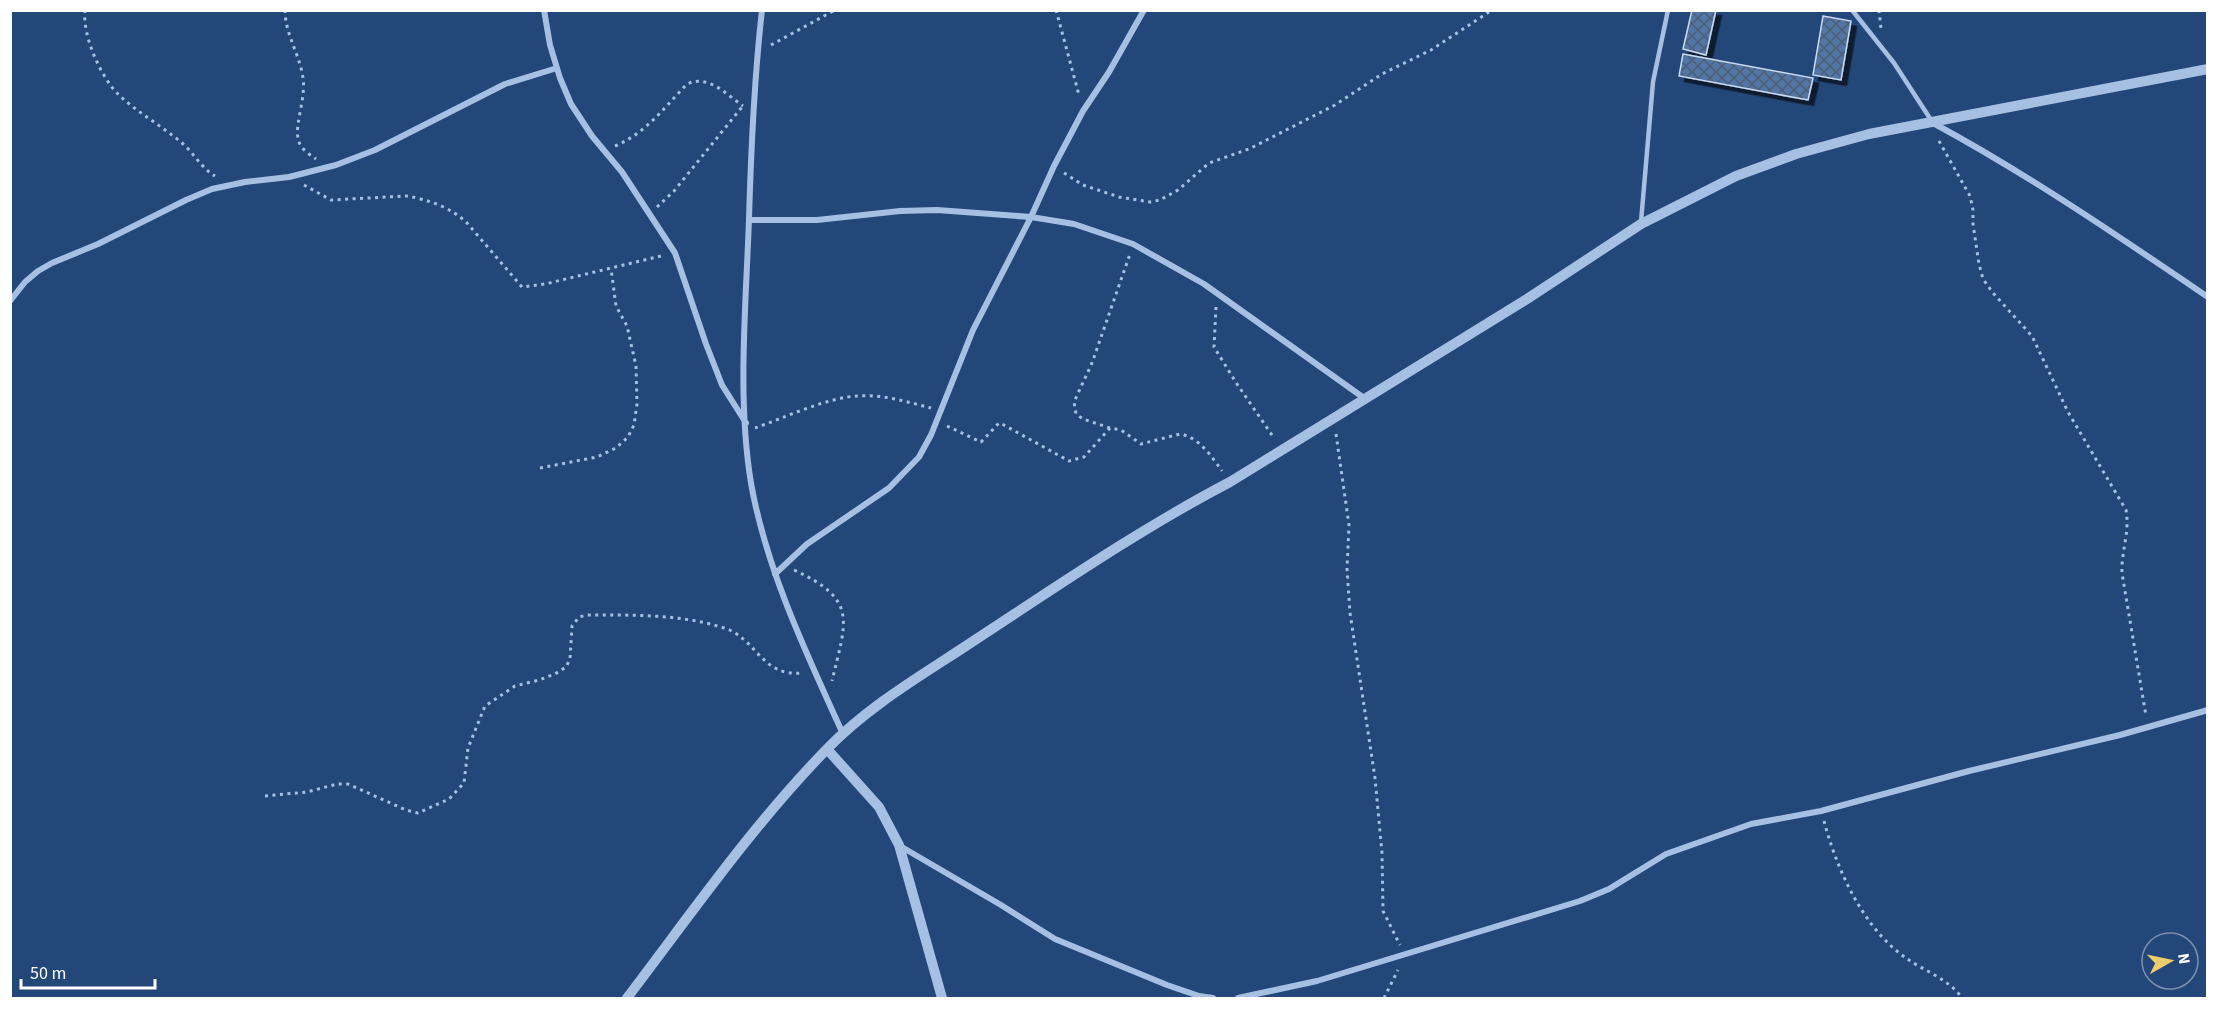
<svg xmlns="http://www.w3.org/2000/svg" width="2218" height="1009" font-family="'Source Sans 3',sans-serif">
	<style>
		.building { fill: url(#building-cross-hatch); stroke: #c9dbf3; stroke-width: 1.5; filter: url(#shadow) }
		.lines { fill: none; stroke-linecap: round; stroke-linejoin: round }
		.path { stroke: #a6c0e4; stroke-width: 3; stroke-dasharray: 3 4.5; stroke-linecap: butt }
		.service { stroke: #a6c0e4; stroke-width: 4.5 }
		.minor { stroke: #a6c0e4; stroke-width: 6 }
		.tertiary { stroke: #a6c0e4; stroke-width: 10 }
	</style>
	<defs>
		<pattern id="building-cross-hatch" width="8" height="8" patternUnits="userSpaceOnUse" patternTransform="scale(1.5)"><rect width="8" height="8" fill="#5174a5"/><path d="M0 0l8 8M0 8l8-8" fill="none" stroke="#4e5e74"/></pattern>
		<filter id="shadow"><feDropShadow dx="5.5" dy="5.5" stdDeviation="0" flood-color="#0009"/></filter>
	</defs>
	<rect width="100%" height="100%" fill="#244779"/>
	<!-- building -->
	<path class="building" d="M 1692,10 L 1716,10 L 1706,55 L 1683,49 Z
		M 1823,16 L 1851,21 L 1841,80 L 1813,75 Z
		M 1683,54 L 1813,78 L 1808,100 L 1679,76 Z"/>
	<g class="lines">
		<!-- path -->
		<path class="path" d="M 85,10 C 82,35 101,78 119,95 C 138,113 162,126 182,143 C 194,153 201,168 215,176
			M 285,10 C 285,34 300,55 303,78 C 306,98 295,123 298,138 C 299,148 309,154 316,159
			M 1056,10 L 1079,95
			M 1879,10 L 1881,29
			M 771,45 L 835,10
			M 1939,141 L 1970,196 L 1973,210 L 1973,224 L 1979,264 L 1983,279 L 1993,293 L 2032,336 L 2068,412 L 2126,510 C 2130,532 2121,552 2122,573 L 2146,716
			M 615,146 C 646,133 665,107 687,84 C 708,74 726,94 743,106
			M 1064,173 L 1083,185 L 1119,197 L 1150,202 L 1160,200 L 1178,190 L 1209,163 L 1249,149 L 1335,105 L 1382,74 L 1431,50 L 1492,10
			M 304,185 L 331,200 L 406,196 C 427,199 452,208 467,223 L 522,287 L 545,284 L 665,255
			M 657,207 L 674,191 L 742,107
			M 1216,307 L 1214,347 L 1237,384 L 1274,438
			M 947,426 L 981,442 L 999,423 L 1002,424 L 1069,461 L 1084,457 L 1110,428 L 1121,430 L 1141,444 L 1180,434 C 1199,437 1212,457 1222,471
			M 755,428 C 784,418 828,397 858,396 C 883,394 907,402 931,408
			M 1110,428 L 1083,419 L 1076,414 L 1074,402 L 1092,363 L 1130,254
			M 1336,434 L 1349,525 L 1347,569 L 1350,613 L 1375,778 L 1382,853 L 1383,911 L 1400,945
			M 540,468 L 597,457 L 616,448 L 628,437 L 634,425 L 637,404 L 636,366 L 627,326 L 616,306 L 611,268
			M 794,570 C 859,600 846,621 832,681
			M 265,796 L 307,792 L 337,784 L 348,784 L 406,810 L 418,813 L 449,799 L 464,783 L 468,748 L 485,706 L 515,686 L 539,680 L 555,674 L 566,667 L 570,659 L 572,626 L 579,617 L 587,615 C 632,615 678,614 721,627 C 758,637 759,677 803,673
			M 1824,821 C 1837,870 1863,928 1906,958 C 1924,971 1949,979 1962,998
			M 1384,998 L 1398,970"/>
		<!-- service -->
		<path class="service" d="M 1852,10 L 1894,63 L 1931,120
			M 1641,222 L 1653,82 L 1668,10"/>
		<!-- minor -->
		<path class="minor" d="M 544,10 L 550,45 L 560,78 L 571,104 L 592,136 L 622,172 L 675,253 L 706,344 L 722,385 L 746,423
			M 762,10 C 754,80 751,149 749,219 C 746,305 737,398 751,483 C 766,569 807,655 843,734
			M 1933,123 C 2029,175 2118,236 2208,297
			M 749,220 L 817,220 L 900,211 L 937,210 L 1031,217 L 1074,224 L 1133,244 L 1204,284 L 1364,398
			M 10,301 L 25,282 L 38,271 L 52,263 L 98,244 L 186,200 L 212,189 L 245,182 L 289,177 L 336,165 L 375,150 L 505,84 L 557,68
			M 775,574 L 807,544 L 889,488 L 919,457 L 931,435 L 973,330 L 1031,217 L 1054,166 L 1083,111 L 1109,72 L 1144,10
			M 900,846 L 1001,905 L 1055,939 L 1167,985 L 1199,996 L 1213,998
			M 1238,998 L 1317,981 L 1580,901 L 1609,889 L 1666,854 L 1751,824 L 1821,811 L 1969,771 L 2120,735 L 2208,710"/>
		<!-- tertiary -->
		<path class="tertiary" d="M 827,749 L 879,807 L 899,845 L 942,998
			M 627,998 C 691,914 752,826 826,750 C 869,705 924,674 975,640 C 1059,585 1142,528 1230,482 L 1527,299 L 1641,224 L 1736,176 L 1796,154 L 1869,134 L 2208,69"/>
	</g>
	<!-- border -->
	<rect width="2218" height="1009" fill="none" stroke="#ffffff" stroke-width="24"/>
	<!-- north arrow -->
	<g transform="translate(2170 961) rotate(81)"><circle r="28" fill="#244779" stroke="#7c91af" stroke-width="1.5"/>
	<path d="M0-4.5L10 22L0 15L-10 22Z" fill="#edcc6b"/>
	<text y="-9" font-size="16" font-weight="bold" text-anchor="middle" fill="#ffffff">N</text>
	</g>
	<!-- scale -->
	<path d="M21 979v9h134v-9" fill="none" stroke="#ffffff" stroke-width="3"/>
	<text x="30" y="979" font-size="18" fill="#ffffff" stroke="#244779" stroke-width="4.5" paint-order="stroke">50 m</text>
</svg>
